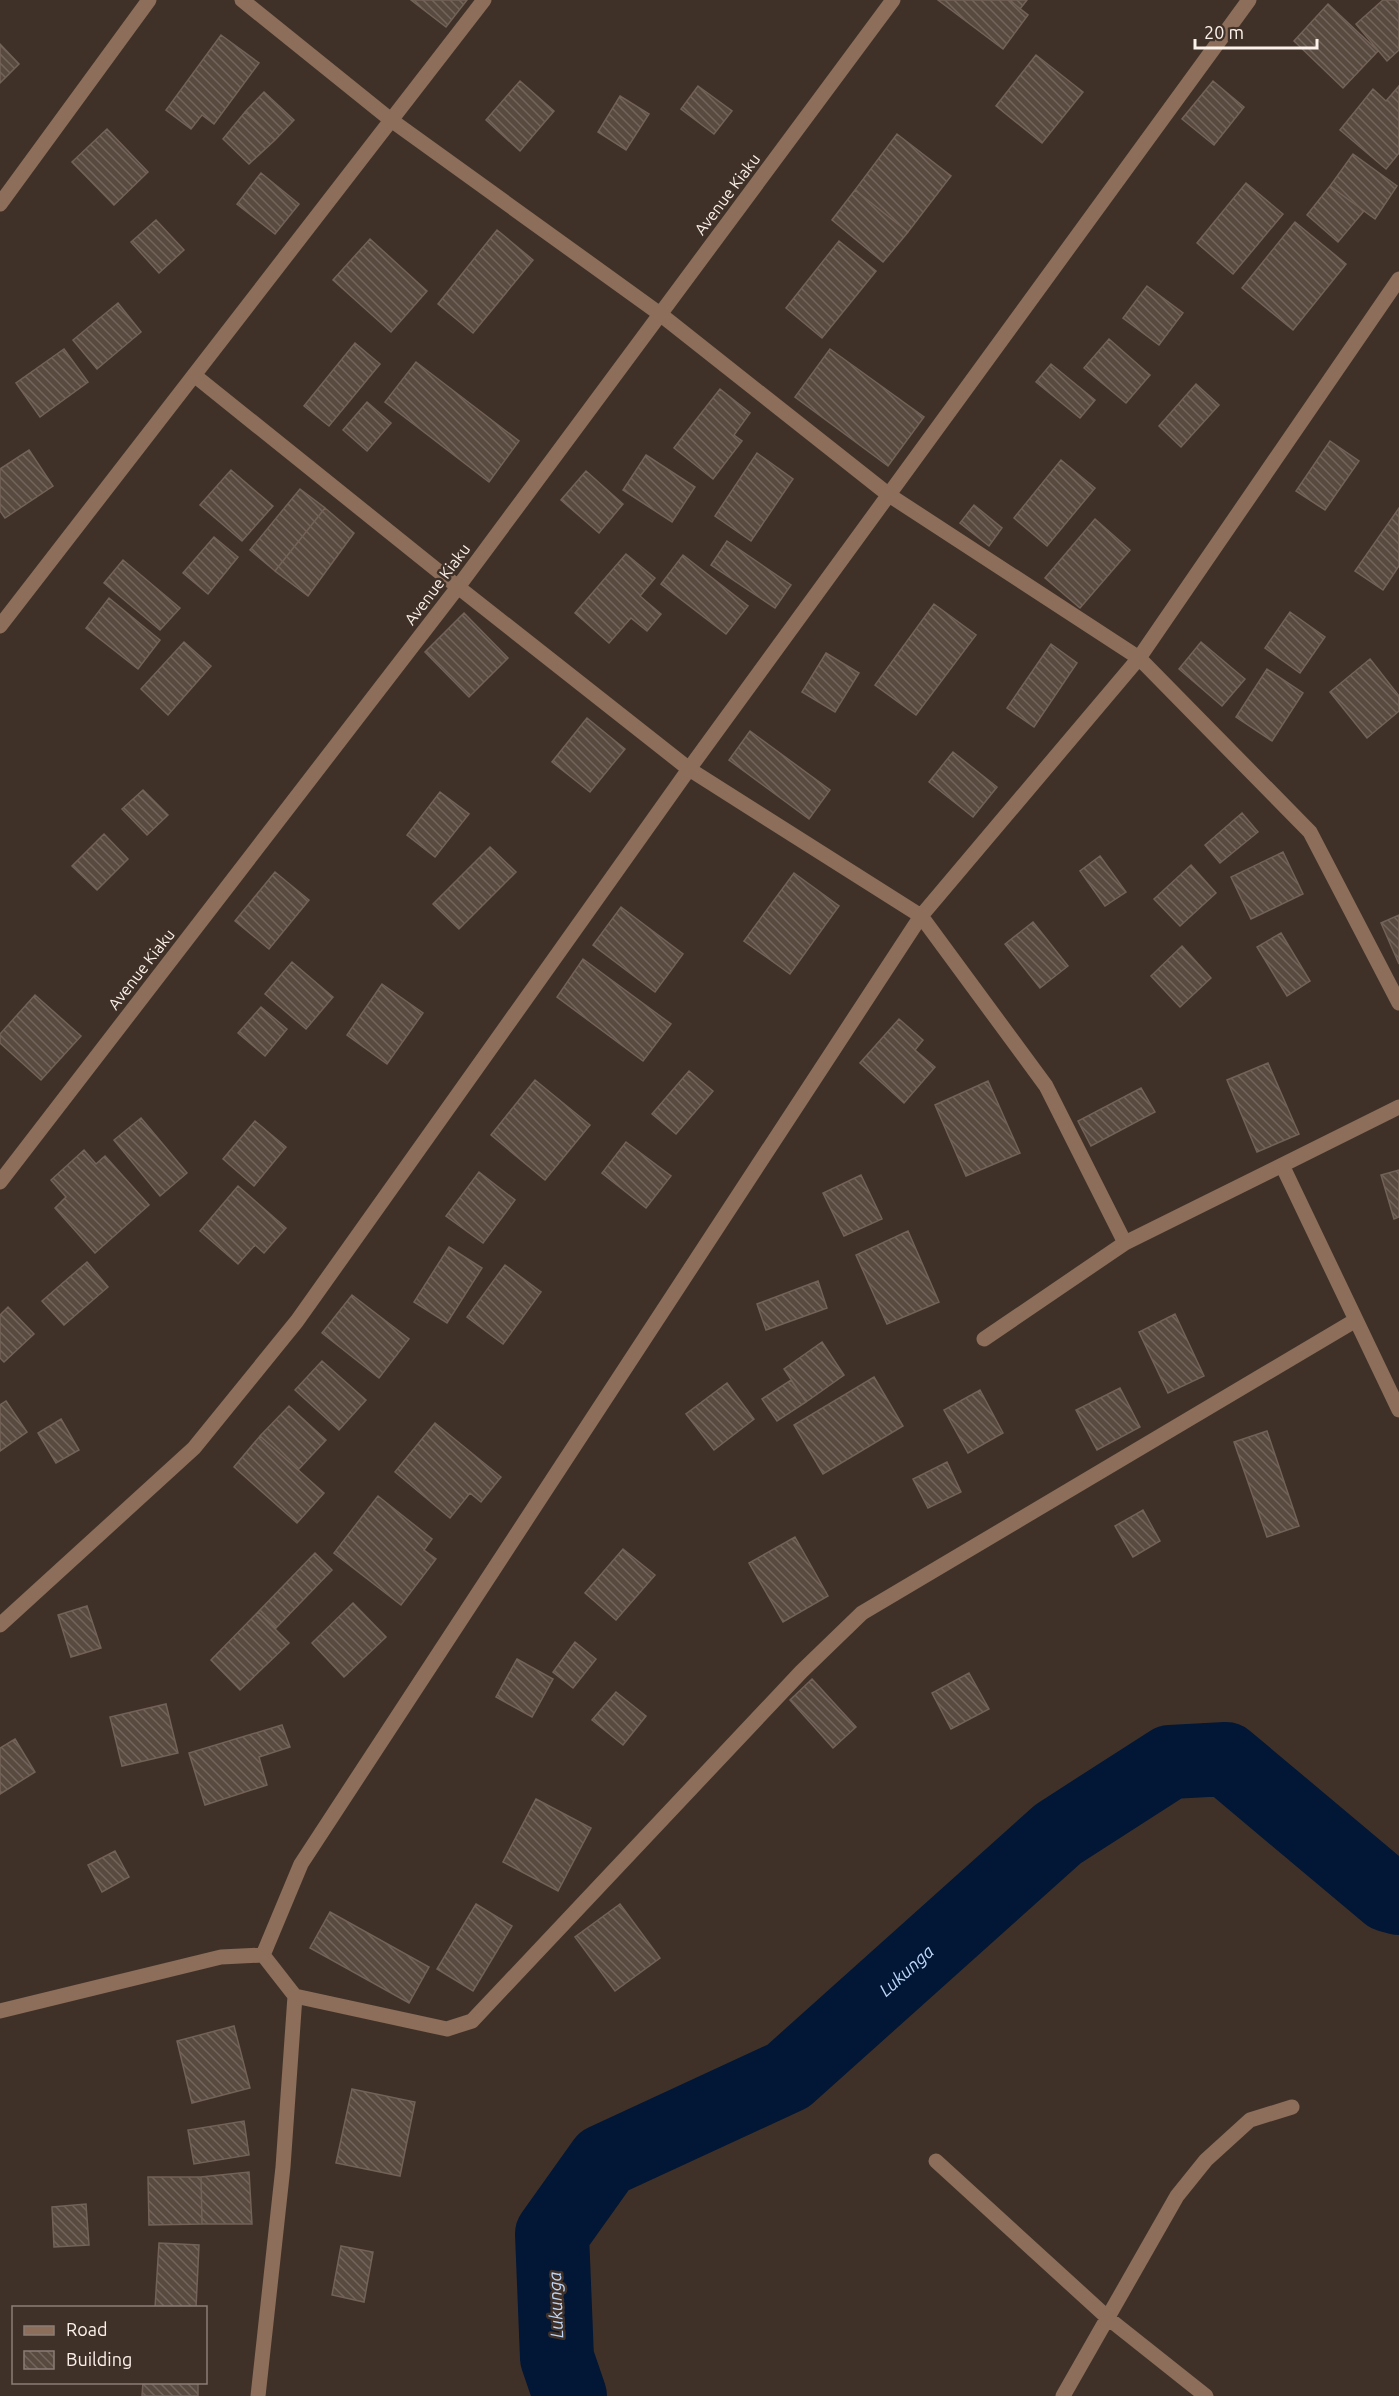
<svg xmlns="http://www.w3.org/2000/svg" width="1399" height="2396" font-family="Ubuntu,sans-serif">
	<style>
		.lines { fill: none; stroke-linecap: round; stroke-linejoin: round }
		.river { stroke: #021735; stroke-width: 74 }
		.building { fill: url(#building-back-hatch); stroke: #726257; stroke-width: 1.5 }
		.minor { stroke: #8c6e5a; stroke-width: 15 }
		.labels { text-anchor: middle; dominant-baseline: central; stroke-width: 5; stroke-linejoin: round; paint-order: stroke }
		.street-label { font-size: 16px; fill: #fbf2eb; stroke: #403128 }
		.water-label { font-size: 18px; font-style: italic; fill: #bcd5f8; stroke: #403128 }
	</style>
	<defs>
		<pattern id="building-back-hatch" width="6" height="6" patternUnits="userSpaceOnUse" patternTransform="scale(1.5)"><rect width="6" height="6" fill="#594a40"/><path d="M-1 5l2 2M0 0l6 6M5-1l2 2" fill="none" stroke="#72655c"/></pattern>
	</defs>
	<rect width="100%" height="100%" fill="#403128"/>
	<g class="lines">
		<!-- river -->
		<path class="river" id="s1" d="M 570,2396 L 557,2358 L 552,2234 L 604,2161 L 788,2076 L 1058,1834 L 1170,1762 L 1226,1759 L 1388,1895 L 1399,1898"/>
	</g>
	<!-- building -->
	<path class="building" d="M 411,0 L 467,0 L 446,27 Z
		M 938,0 L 1009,0 L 1028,15 L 1003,49 Z
		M 1010,0 L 1027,0 L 1020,9 Z
		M 1383,0 L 1399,0 L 1399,50 L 1387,61 L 1356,24 Z
		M 1328,4 L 1378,51 L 1343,88 L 1294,41 Z
		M 221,35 L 259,63 L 214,124 L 202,115 L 191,129 L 166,110 Z
		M 0,44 L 19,64 L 0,83 Z
		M 1036,55 L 1083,92 L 1042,143 L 996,106 Z
		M 520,81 L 554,111 L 520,151 L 486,120 Z
		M 1213,81 L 1244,107 L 1214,145 L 1182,119 Z
		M 698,86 L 732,111 L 714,134 L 681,109 Z
		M 1399,86 L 1399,153 L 1386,169 L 1340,130 L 1373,89 L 1386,101 Z
		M 264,92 L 294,120 L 275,140 L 245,112 Z
		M 620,96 L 649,114 L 626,150 L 598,132 Z
		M 245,112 L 275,140 L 249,164 L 223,139 Z
		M 107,129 L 148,172 L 114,205 L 72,162 Z
		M 897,134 L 951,176 L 908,232 L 855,190 Z
		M 1353,154 L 1397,186 L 1375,219 L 1330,186 Z
		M 261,173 L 299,204 L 275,234 L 237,204 Z
		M 1246,183 L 1283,214 L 1233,274 L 1197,243 Z
		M 1330,186 L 1364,211 L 1338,242 L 1307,215 Z
		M 855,190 L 908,232 L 883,262 L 832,220 Z
		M 156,220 L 184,250 L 159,273 L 131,242 Z
		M 1295,222 L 1346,264 L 1293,330 L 1242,288 Z
		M 497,230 L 533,260 L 473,333 L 438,304 Z
		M 370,239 L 427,291 L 391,332 L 333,280 Z
		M 839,241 L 876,271 L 822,338 L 786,308 Z
		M 1147,286 L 1183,313 L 1159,345 L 1123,318 Z
		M 118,303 L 141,332 L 97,369 L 73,340 Z
		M 1109,339 L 1150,375 L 1126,403 L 1084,368 Z
		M 355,343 L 380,364 L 329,426 L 304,406 Z
		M 64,349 L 88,382 L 40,417 L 16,383 Z
		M 830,349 L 924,417 L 888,466 L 795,397 Z
		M 416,362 L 519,441 L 489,482 L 385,402 Z
		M 1051,364 L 1095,400 L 1080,418 L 1036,382 Z
		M 1196,384 L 1219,405 L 1181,447 L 1159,426 Z
		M 720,389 L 750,413 L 734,435 L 742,441 L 713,479 L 674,448 Z
		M 367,402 L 391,423 L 367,451 L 343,430 Z
		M 1330,441 L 1359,461 L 1325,510 L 1296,491 Z
		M 29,450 L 53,486 L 5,518 L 0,511 L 0,469 Z
		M 757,453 L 793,479 L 751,541 L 715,516 Z
		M 646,455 L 695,487 L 672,522 L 623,490 Z
		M 1061,460 L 1095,488 L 1047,546 L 1014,518 Z
		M 231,470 L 273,506 L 242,541 L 200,505 Z
		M 586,471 L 623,504 L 599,533 L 561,500 Z
		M 300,489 L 325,508 L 275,571 L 250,550 Z
		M 974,505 L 1002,528 L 989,546 L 960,523 Z
		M 325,508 L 354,533 L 308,596 L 275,571 Z
		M 1399,508 L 1399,566 L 1383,590 L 1355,571 Z
		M 1095,519 L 1130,550 L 1080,608 L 1045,578 Z
		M 214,537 L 238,557 L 208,594 L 183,573 Z
		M 727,541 L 791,585 L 775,608 L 711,565 Z
		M 626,554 L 655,578 L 640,596 L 661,614 L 647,631 L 631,618 L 609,643 L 575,613 Z
		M 683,555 L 748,606 L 726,634 L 661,584 Z
		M 123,560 L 180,608 L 160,630 L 104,583 Z
		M 109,598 L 160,640 L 138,669 L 86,628 Z
		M 934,604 L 976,635 L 916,715 L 875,685 Z
		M 1290,612 L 1325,637 L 1300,673 L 1265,648 Z
		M 464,613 L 508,658 L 469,697 L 425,652 Z
		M 184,642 L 211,666 L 168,715 L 141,689 Z
		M 1201,642 L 1245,679 L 1222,706 L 1179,669 Z
		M 1051,644 L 1077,663 L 1034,727 L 1007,708 Z
		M 826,653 L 859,673 L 835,712 L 802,692 Z
		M 1370,659 L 1399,696 L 1399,711 L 1367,738 L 1330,692 Z
		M 1267,669 L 1303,693 L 1272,741 L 1236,717 Z
		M 587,718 L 625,749 L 590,792 L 552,762 Z
		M 750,731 L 830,790 L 809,819 L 729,760 Z
		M 953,752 L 997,787 L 973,817 L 929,782 Z
		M 143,790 L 168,815 L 147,835 L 122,809 Z
		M 440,792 L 469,814 L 435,857 L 407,835 Z
		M 1242,813 L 1258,832 L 1220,863 L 1205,845 Z
		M 104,834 L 128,859 L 97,890 L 72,866 Z
		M 490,847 L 516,872 L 459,929 L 433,904 Z
		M 1283,852 L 1303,894 L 1251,919 L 1231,877 Z
		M 1100,856 L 1126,892 L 1105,906 L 1080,871 Z
		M 1191,865 L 1216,893 L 1180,926 L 1154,899 Z
		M 275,872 L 309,900 L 269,949 L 235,921 Z
		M 794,873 L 839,906 L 790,974 L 744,941 Z
		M 621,907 L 683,954 L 655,992 L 593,945 Z
		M 1399,915 L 1399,964 L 1381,923 Z
		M 1033,922 L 1068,966 L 1040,988 L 1005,944 Z
		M 1281,933 L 1310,981 L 1287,996 L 1257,947 Z
		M 1182,946 L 1211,978 L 1180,1007 L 1151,976 Z
		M 583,959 L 671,1024 L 643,1061 L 557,997 Z
		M 292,962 L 333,997 L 306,1029 L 265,994 Z
		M 382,984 L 423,1013 L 387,1064 L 347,1035 Z
		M 35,995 L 81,1036 L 41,1080 L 0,1043 L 0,1034 Z
		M 261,1007 L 287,1029 L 265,1056 L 238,1033 Z
		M 899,1019 L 923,1040 L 915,1050 L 935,1067 L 904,1103 L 860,1063 Z
		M 1268,1063 L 1299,1134 L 1257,1152 L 1227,1080 Z
		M 689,1071 L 713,1091 L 676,1134 L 652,1114 Z
		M 535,1080 L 590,1125 L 545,1180 L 491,1135 Z
		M 988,1081 L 1020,1153 L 966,1176 L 935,1105 Z
		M 1141,1088 L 1155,1112 L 1091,1146 L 1078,1121 Z
		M 141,1118 L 187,1173 L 160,1196 L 114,1140 Z
		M 255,1121 L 286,1147 L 254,1186 L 223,1159 Z
		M 626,1142 L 671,1176 L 646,1208 L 602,1173 Z
		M 84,1150 L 96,1164 L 105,1156 L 149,1205 L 95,1253 L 55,1208 L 66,1197 L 51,1180 Z
		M 1399,1170 L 1399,1217 L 1394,1219 L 1381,1175 Z
		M 479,1172 L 515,1200 L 483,1243 L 446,1216 Z
		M 861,1175 L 882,1219 L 844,1236 L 823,1193 Z
		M 238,1186 L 286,1228 L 264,1253 L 255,1245 L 238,1264 L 200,1231 Z
		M 908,1231 L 939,1302 L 887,1324 L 856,1255 Z
		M 449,1247 L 482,1268 L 447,1323 L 414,1302 Z
		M 87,1262 L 108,1287 L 64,1325 L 42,1301 Z
		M 505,1265 L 541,1292 L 503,1344 L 467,1317 Z
		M 818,1281 L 827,1308 L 766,1330 L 757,1304 Z
		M 352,1295 L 409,1339 L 379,1378 L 322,1333 Z
		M 8,1307 L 34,1334 L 4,1362 L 0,1358 L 0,1315 Z
		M 1175,1314 L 1204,1376 L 1168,1393 L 1139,1332 Z
		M 822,1342 L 844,1375 L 806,1402 L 784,1369 Z
		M 322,1361 L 366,1400 L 339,1430 L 295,1390 Z
		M 874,1377 L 903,1426 L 823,1474 L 794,1425 Z
		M 791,1380 L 806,1402 L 777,1421 L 762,1399 Z
		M 727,1383 L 754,1419 L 714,1450 L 686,1414 Z
		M 1120,1388 L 1140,1427 L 1097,1450 L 1076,1410 Z
		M 980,1390 L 1003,1433 L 968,1453 L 944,1410 Z
		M 6,1401 L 27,1432 L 0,1451 L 0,1405 Z
		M 289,1406 L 326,1440 L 298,1470 L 260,1436 Z
		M 61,1419 L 79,1450 L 56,1463 L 38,1433 Z
		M 435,1423 L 501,1477 L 481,1502 L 470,1493 L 450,1518 L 395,1472 Z
		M 1267,1431 L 1299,1526 L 1267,1537 L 1234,1442 Z
		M 260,1436 L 324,1493 L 297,1523 L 234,1467 Z
		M 947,1462 L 961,1492 L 928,1508 L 913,1479 Z
		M 378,1496 L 432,1539 L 424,1550 L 436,1559 L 401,1605 L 334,1553 Z
		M 1143,1510 L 1160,1541 L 1133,1557 L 1115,1526 Z
		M 795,1537 L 828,1596 L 783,1622 L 749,1563 Z
		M 623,1549 L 655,1575 L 616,1620 L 585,1593 Z
		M 315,1553 L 332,1570 L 276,1628 L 258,1612 Z
		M 353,1603 L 386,1637 L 344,1677 L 312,1643 Z
		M 87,1606 L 101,1648 L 71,1657 L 58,1615 Z
		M 258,1612 L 289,1643 L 240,1690 L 211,1660 Z
		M 575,1642 L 596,1659 L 573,1688 L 553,1672 Z
		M 517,1659 L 553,1679 L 532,1717 L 496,1697 Z
		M 969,1673 L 989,1709 L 951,1729 L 932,1693 Z
		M 812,1679 L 856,1727 L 833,1748 L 790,1700 Z
		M 616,1692 L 646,1716 L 623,1745 L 592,1720 Z
		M 166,1704 L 178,1753 L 122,1766 L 110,1717 Z
		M 282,1725 L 290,1747 L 259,1757 L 267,1785 L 205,1805 L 189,1753 Z
		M 15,1739 L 35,1772 L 0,1794 L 0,1748 Z
		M 536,1799 L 591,1828 L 558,1891 L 503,1862 Z
		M 115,1851 L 129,1877 L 102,1892 L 88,1865 Z
		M 476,1904 L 512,1926 L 473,1991 L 437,1969 Z
		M 620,1904 L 660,1958 L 615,1991 L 575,1937 Z
		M 330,1912 L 429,1967 L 409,2003 L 310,1948 Z
		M 234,2026 L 250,2088 L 192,2103 L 177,2041 Z
		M 352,2089 L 415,2102 L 400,2176 L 336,2163 Z
		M 244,2121 L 249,2155 L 194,2164 L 188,2130 Z
		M 249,2172 L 252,2224 L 202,2224 L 201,2177 Z
		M 148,2177 L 201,2177 L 202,2224 L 149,2225 Z
		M 86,2204 L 89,2245 L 54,2247 L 52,2207 Z
		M 159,2243 L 199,2245 L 196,2308 L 155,2308 Z
		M 341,2246 L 373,2252 L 364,2302 L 332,2295 Z
		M 143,2382 L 198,2382 L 198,2396 L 142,2396 Z"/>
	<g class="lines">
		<!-- minor -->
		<path class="minor" d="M 242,0 L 391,120 L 660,314 L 889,495 L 1139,658 L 1310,832 L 1399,1003
			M 0,204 L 149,0
			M 194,375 L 458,587 L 689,769 L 921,916 L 1046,1086 L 1125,1243
			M 0,626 L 484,0
			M 1282,1165 L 1399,1410
			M 0,1182 L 458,587 L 893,0
			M 984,1339 L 1125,1243 L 1399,1107
			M 0,1625 L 194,1448 L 297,1321 L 689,769 L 1249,0
			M 263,1955 L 301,1864 L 921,916 L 1139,658 L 1399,279
			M 295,1996 L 447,2029 L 472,2021 L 801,1672 L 862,1613 L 1356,1320
			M 0,2011 L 221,1957 L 263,1955
			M 936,2161 L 1109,2319 L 1206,2396
			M 258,2396 L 283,2167 L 295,1996 L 263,1955
			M 1063,2396 L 1177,2196 L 1206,2160 L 1250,2120 L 1292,2107"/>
	</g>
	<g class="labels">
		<!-- street labels -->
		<g class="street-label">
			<text transform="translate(727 194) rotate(-53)">Avenue Kiaku</text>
			<text transform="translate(437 584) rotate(-53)">Avenue Kiaku</text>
			<text transform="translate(141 969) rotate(-52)">Avenue Kiaku</text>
		</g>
		<!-- water labels -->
		<g class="water-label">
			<text stroke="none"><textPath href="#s1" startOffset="615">Lukunga</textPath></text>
			<text transform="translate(555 2305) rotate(-92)">Lukunga</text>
		</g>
	</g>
	<!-- legend -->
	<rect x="12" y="2306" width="195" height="78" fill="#403128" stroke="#8b7e76" stroke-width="1.5"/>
	<rect x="24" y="2326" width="30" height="9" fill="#8c6e5a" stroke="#8b7e76" stroke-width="1.5"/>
	<text x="66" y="2336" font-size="18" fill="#fbf2eb">Road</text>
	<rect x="24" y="2351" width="30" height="18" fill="url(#building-back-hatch)" stroke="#8b7e76" stroke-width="1.5"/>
	<text x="66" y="2366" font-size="18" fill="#fbf2eb">Building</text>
	<!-- scale -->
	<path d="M1195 39v9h122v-9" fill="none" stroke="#fbf2eb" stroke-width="3"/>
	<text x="1204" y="39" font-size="18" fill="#fbf2eb" stroke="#403128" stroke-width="4.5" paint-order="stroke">20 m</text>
</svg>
